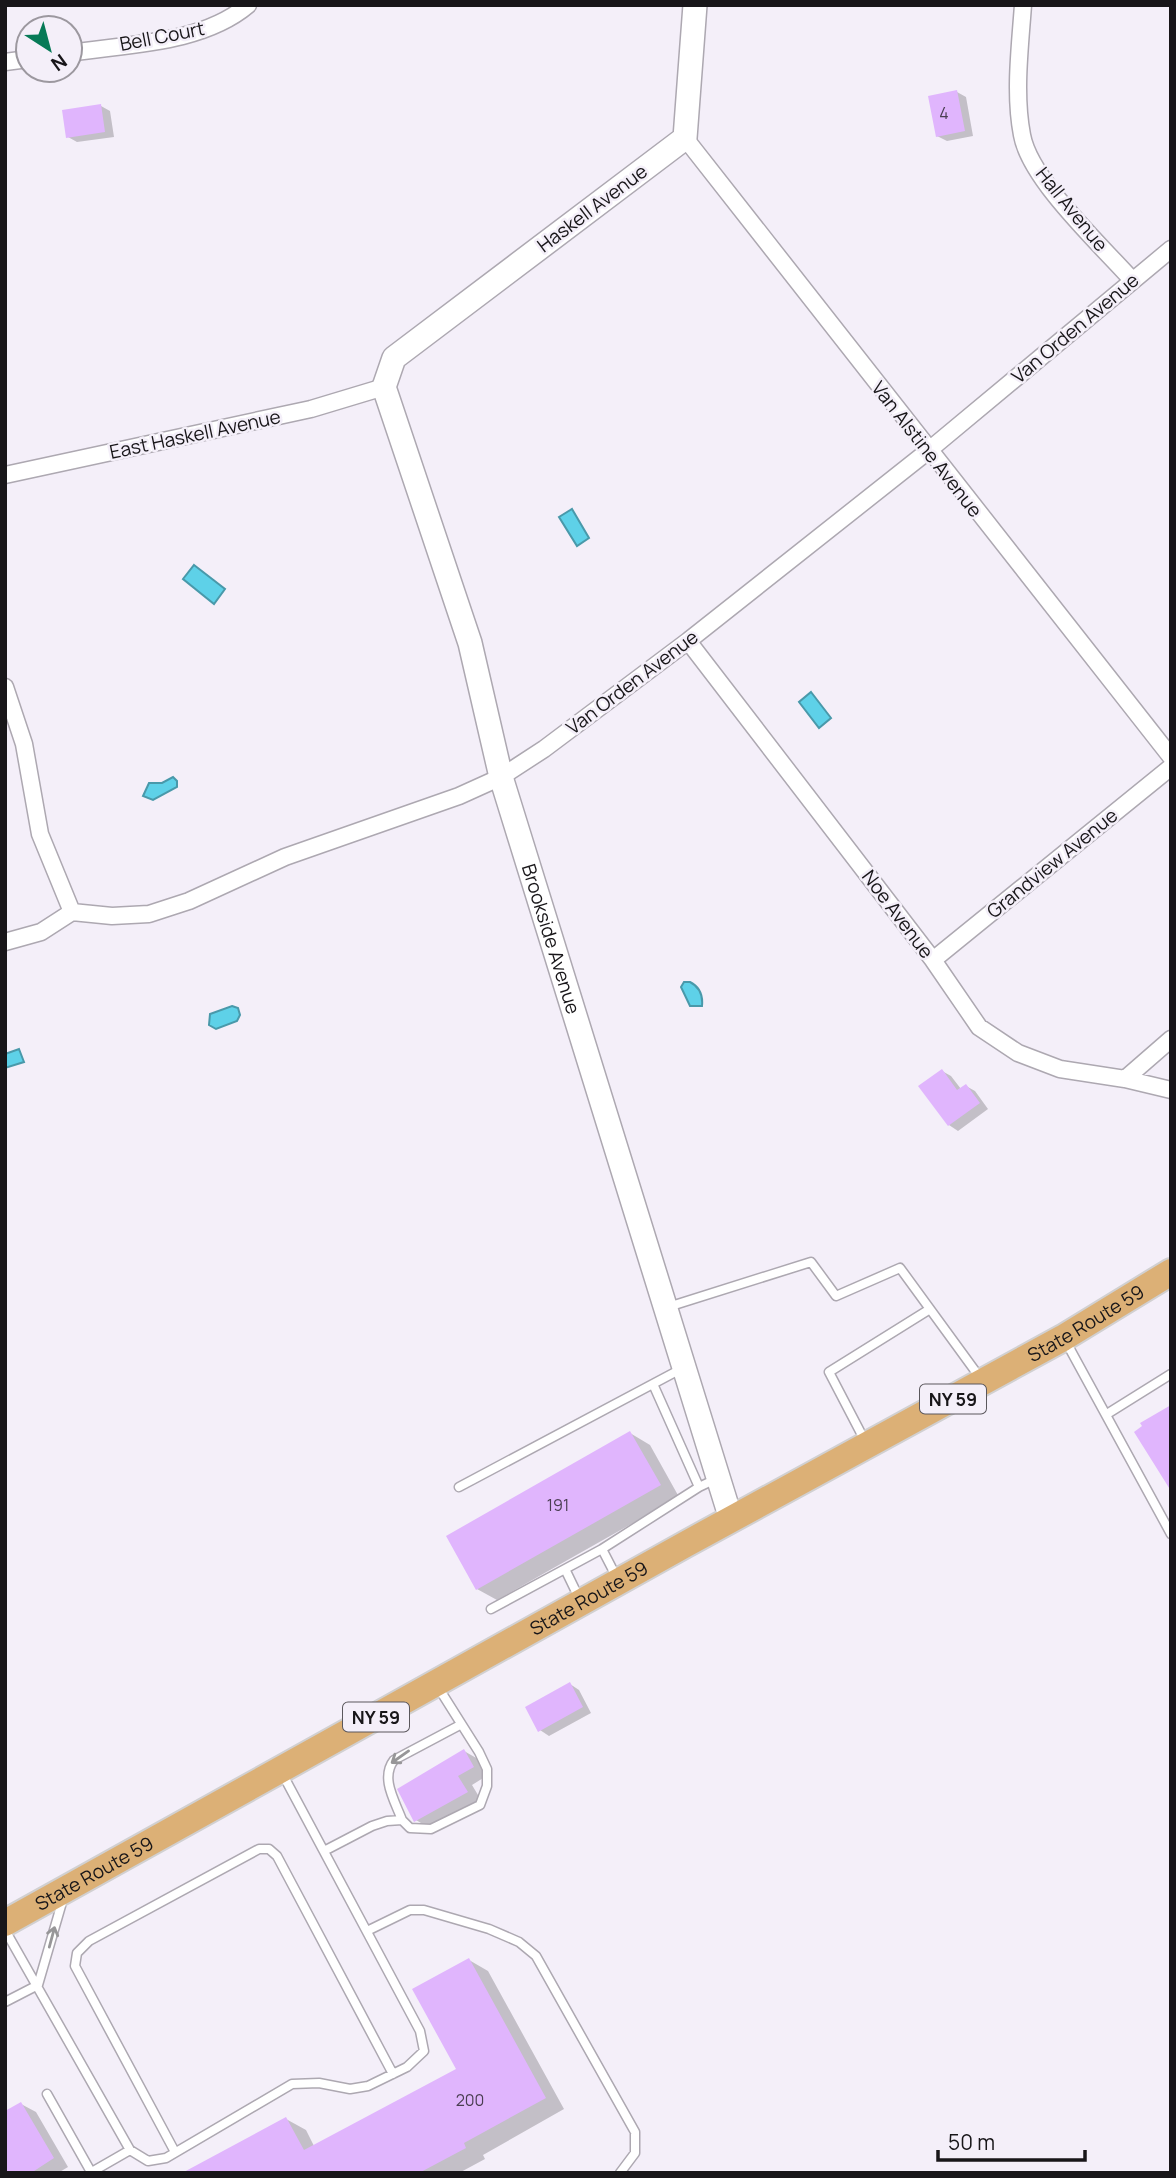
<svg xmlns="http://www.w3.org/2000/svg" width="1176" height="2178" font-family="Manrope,sans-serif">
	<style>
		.water { fill: #5ed1e8; stroke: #4999aa; stroke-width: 2 }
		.shadow { fill: #0003 }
		.building { fill: #e0b5fd }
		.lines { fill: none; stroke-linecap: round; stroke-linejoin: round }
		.lane-casing { stroke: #ada8b1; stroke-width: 11 }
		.street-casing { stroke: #ada8b1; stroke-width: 19 }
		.secondary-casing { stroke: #ada8b1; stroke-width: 26 }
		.primary-casing { stroke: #d1d0d1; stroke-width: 30 }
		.lane { stroke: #fff; stroke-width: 8 }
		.street { stroke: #fff; stroke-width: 16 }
		.secondary { stroke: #fff; stroke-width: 23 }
		.primary { stroke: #dcb076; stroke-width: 26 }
		.oneway { stroke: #979698 }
		.labels { text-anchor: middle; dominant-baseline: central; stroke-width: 5; stroke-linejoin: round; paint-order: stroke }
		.number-label { font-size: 16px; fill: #4a3e52 }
		.shield { fill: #f4eff9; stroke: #5a575c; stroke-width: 2 }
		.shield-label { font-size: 18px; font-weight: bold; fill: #181619 }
		.street-label { font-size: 19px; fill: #181619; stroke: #f4eff9 }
	</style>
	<rect width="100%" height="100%" fill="#f4eff9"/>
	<!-- water -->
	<path class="water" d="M 572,509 L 589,538 L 577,546 L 559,517 Z
		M 194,565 L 225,589 L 214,604 L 183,579 Z
		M 811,692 L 831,718 L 819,728 L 799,702 Z
		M 173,777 L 177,781 L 177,787 L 153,800 L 143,796 L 149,783 L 162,783 Z
		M 684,982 L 690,982 C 700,987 703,996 702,1006 L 690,1006 L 681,987 Z
		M 232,1006 L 238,1008 L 240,1015 L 237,1021 L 216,1029 L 209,1025 L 210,1014 Z
		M 19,1049 L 24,1062 L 5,1068 L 5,1054 Z"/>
	<!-- shadow -->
	<path class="shadow" d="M 957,92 L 966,97 L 973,136 L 947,141 L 937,136 Z
		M 101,106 L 110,111 L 114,137 L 77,142 L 68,137 Z
		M 942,1071 L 951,1076 L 961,1089 L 966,1086 L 975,1091 L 988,1109 L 958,1131 L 949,1125 Z
		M 630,1433 L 650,1445 L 679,1497 L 497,1600 L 477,1589 Z
		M 570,1684 L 579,1690 L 591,1713 L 549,1736 L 540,1730 Z
		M 464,1751 L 478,1759 L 488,1775 L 472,1785 L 481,1800 L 431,1829 L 416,1820 Z
		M 469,1960 L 488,1971 L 564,2109 L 483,2155 L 485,2159 L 459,2173 L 186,2173 L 286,2119 L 306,2130 L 314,2146 L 458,2069 Z
		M 21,2104 L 36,2112 L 68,2167 L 58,2173 L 5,2173 Z"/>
	<!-- building -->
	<path class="building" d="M 957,90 L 965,131 L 936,137 L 928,96 Z
		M 101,104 L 105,132 L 66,138 L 62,110 Z
		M 942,1069 L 957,1090 L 966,1084 L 980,1103 L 948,1126 L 918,1086 Z
		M 1171,1405 L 1171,1491 L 1134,1432 L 1142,1426 L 1140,1423 Z
		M 630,1431 L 661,1485 L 476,1590 L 446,1536 Z
		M 570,1682 L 583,1707 L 538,1732 L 525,1707 Z
		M 464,1749 L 474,1767 L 458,1776 L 468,1792 L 414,1822 L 397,1789 Z
		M 469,1958 L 546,2098 L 464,2143 L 466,2148 L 419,2173 L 182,2173 L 286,2117 L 304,2150 L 456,2069 L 412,1989 Z
		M 21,2102 L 54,2158 L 31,2173 L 5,2173 L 5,2111 Z"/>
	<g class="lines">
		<!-- lane casing -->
		<g class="lane-casing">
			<path id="lane" d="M 668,1307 L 811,1262 L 836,1296 L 900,1268 L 981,1379
				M 1065,1340 L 1171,1534
				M 653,1384 L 699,1487 L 718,1478
				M 1107,1414 L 1171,1374
				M 865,1441 L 829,1372 L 930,1309
				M 459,1487 L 681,1369
				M 617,1578 L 602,1549 L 699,1487
				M 579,1598 L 565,1569 L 602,1549
				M 491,1609 L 565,1569
				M 402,1820 C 395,1801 380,1778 394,1760 L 460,1725
				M 324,1851 L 372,1826 L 387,1821 L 402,1820 L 410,1828 L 431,1829 L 480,1805 L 487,1786 L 487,1769 L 479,1752 L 438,1687
				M 5,1930 L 130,2150 L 148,2161 L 166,2158 L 292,2084 L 319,2083 L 350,2089 L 368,2086 L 407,2067 L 424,2051 L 420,2031 L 282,1773
				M 367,1931 L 410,1910 L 424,1910 L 489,1929 L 519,1942 L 536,1956 L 635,2132 L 635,2153 L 620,2173
				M 5,2002 L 38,1985 L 63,1899
				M 47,2094 L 91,2172
				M 175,2152 L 75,1966 L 77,1953 L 89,1941 L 259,1849 L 269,1849 L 277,1856 L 393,2074
				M 90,2173 L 130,2150"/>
		</g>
		<!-- street casing -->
		<g class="street-casing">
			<path id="street" d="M 1023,5 C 1020,47 1014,94 1022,135 C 1030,180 1101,245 1132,280
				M 70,53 C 127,44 202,44 248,5
				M 5,62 L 28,59
				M 685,138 L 1171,757
				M 5,475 L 311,409 L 384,387
				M 688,641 L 933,960 L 979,1027 L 1018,1053 L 1060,1069 L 1125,1079 L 1171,1090
				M 5,687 L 24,744 L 40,834 L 72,912
				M 5,942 L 41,932 L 72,912 L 112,916 L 149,914 L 189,901 L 285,857 L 459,796 L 501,777 L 544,749 L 688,641 L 928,451 L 1171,249
				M 933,960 L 1171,767
				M 1125,1079 L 1171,1039"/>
		</g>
		<!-- secondary casing -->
		<g class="secondary-casing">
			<g id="secondary">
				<path id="s1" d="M 695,5 L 685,138 L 394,358 L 384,387 L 470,643 L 501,777 L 731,1519"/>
			</g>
		</g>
		<!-- primary casing -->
		<g class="primary-casing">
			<g id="primary">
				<path id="s2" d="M 5,1923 L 686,1544 L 1063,1338 L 1171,1272"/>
			</g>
		</g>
		<!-- lane -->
		<use href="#lane" class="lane"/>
		<!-- street -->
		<use href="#street" class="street"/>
		<!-- secondary -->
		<use href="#secondary" class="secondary"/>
		<!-- primary -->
		<use href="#primary" class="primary"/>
	</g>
	<!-- one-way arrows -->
	<defs><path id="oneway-shaft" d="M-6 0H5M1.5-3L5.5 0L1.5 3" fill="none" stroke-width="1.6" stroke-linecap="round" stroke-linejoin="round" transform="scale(1.75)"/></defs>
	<g class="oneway">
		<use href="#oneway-shaft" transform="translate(400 1757) rotate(145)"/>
		<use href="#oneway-shaft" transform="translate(52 1937) rotate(-75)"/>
	</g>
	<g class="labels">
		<!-- number labels -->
		<g class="number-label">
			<text x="944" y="113">4</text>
			<text x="558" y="1505">191</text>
			<text x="470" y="2100">200</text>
		</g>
		<!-- shield labels -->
		<g class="shield">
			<rect x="920" y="1384.5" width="66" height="29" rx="5"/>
			<rect x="343" y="1702.5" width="66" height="29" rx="5"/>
		</g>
		<g class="shield-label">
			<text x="953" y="1399">NY 59</text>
			<text x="376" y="1717">NY 59</text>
		</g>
		<!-- street labels -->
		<g class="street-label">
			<text transform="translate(162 36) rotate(-11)">Bell Court</text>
			<text transform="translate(592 208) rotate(-37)">Haskell Avenue</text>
			<text transform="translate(1072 209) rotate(51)">Hall Avenue</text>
			<text transform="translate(1075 328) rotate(-40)">Van Orden Avenue</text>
			<text transform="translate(195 434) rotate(-12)">East Haskell Avenue</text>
			<text transform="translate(927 449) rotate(52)">Van Alstine Avenue</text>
			<text transform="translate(632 682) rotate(-37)">Van Orden Avenue</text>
			<text transform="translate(1052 863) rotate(-39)">Grandview Avenue</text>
			<text transform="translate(898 914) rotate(53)">Noe Avenue</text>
			<text stroke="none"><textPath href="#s1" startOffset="1106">Brookside Avenue</textPath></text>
			<text stroke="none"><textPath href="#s2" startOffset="1236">State Route 59</textPath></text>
			<text stroke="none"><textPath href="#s2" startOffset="668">State Route 59</textPath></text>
			<text stroke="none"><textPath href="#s2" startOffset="102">State Route 59</textPath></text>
		</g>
	</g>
	<!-- border -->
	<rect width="1176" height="2178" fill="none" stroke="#181619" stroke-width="14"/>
	<!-- north arrow -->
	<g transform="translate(49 49) rotate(144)"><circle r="33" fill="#f4eff9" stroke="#9c989f" stroke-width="2"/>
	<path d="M0-5L12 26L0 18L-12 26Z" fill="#077a57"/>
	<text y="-10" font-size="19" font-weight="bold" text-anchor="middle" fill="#181619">N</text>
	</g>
	<!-- scale -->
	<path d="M938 2150v10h147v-10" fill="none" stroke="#181619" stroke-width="3.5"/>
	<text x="948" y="2150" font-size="21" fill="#181619" stroke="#f4eff9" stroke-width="5" paint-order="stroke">50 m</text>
</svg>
